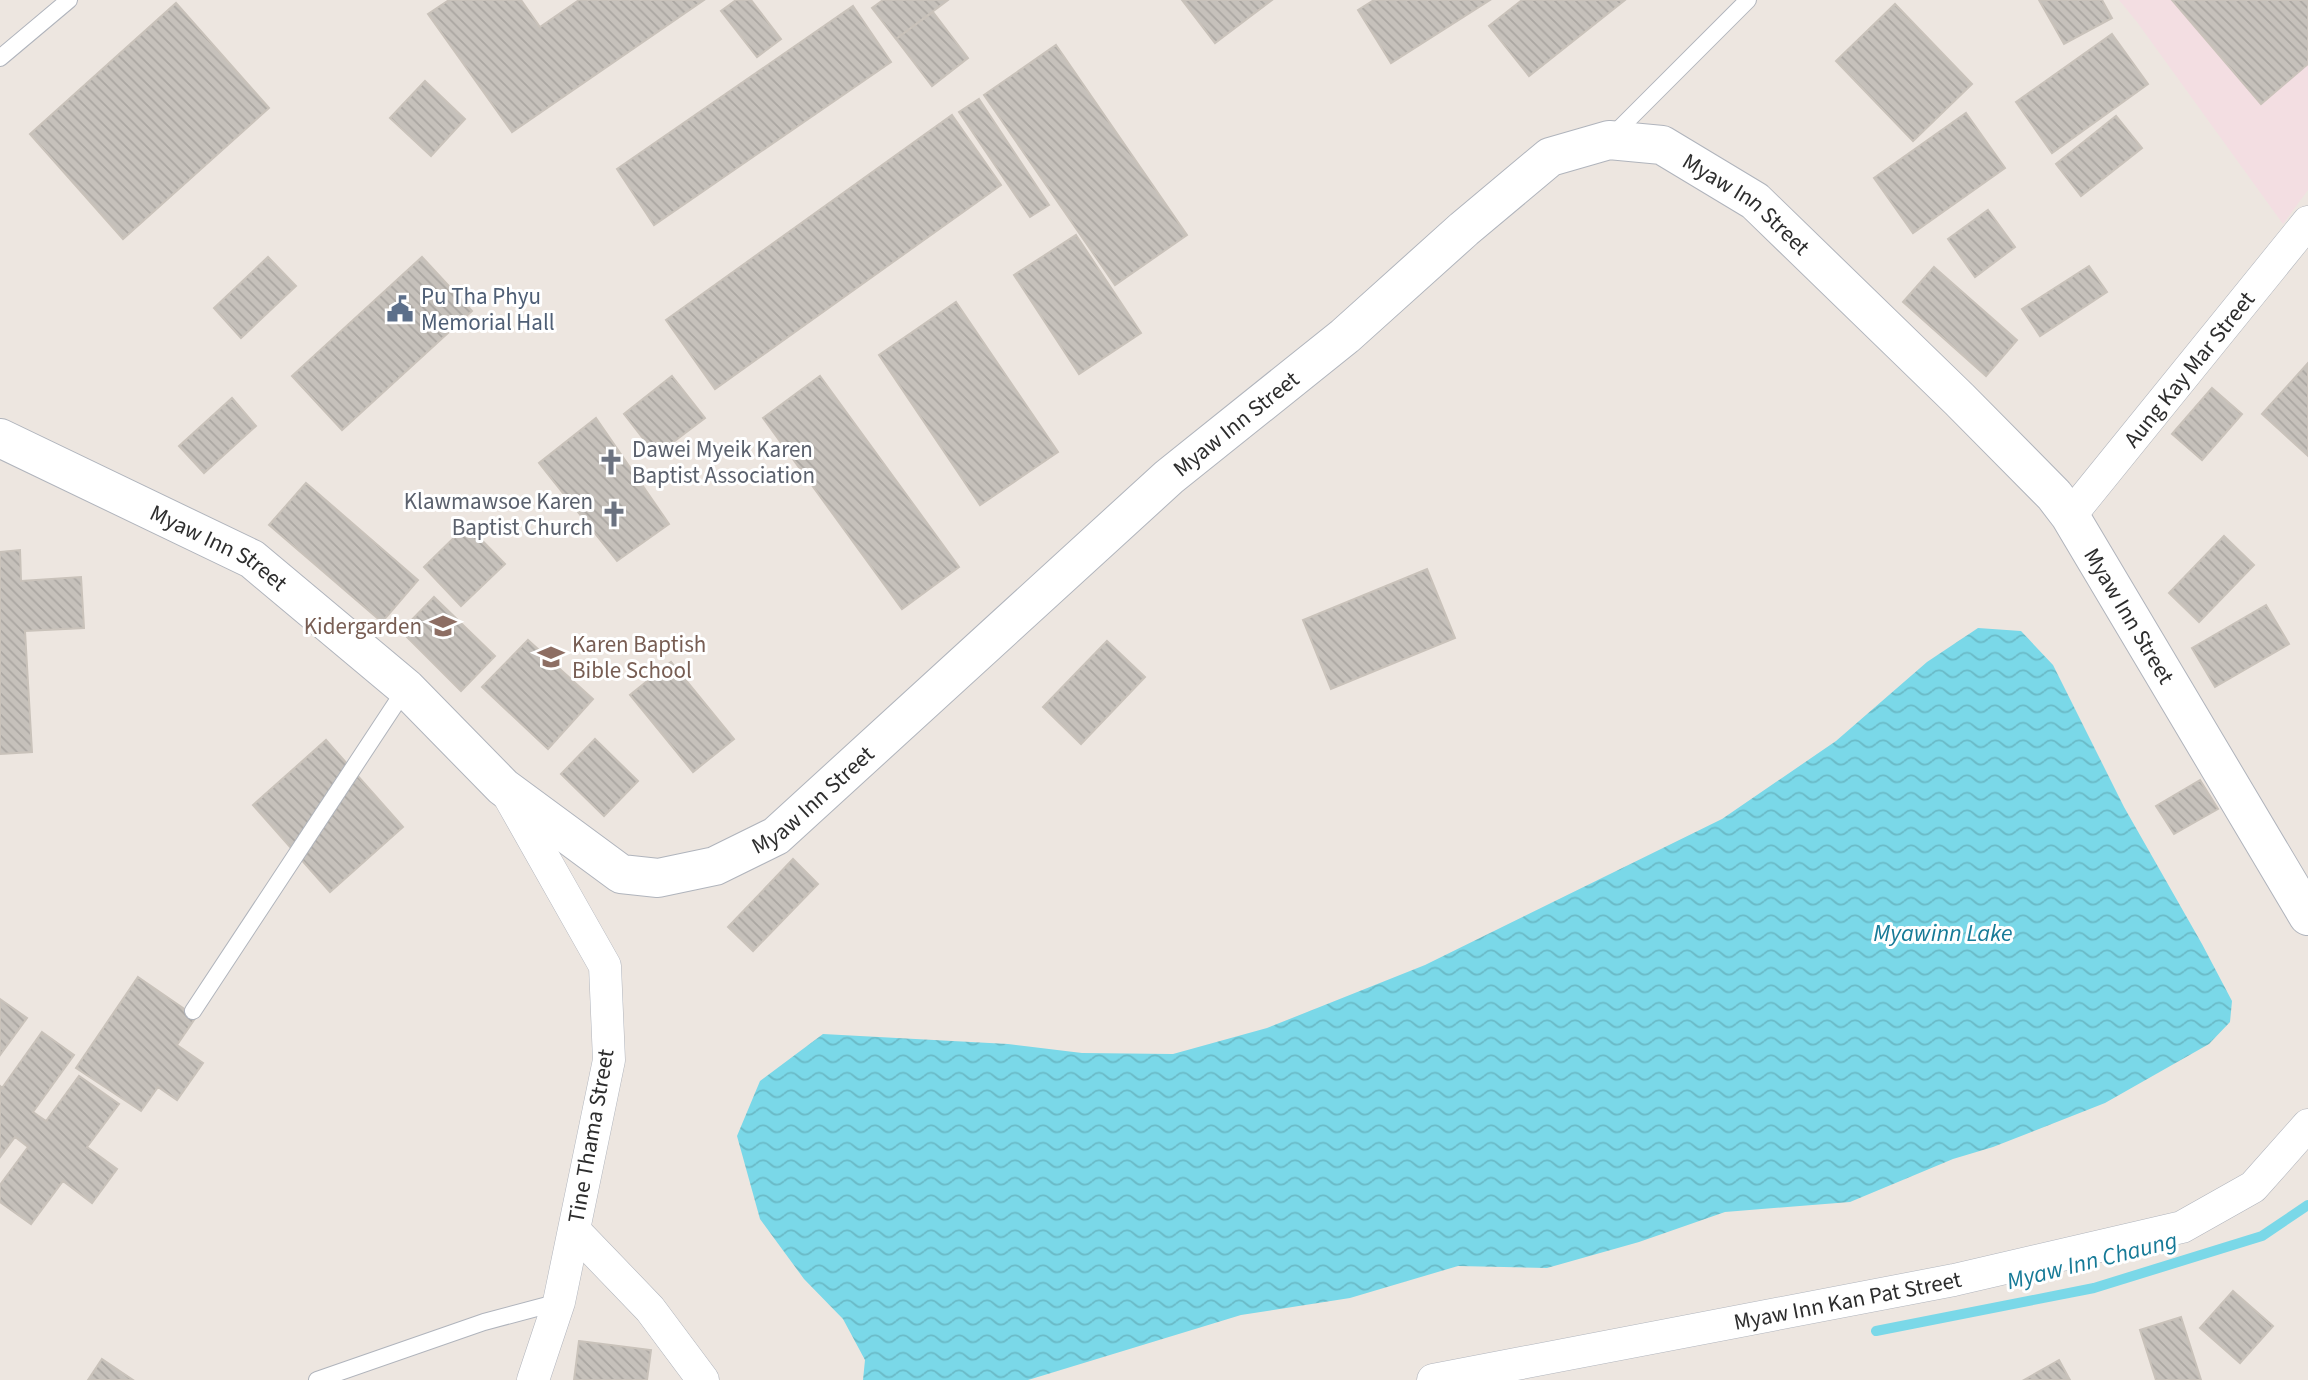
<svg xmlns="http://www.w3.org/2000/svg" width="2308" height="1380" font-family="'Source Sans 3',sans-serif">
	<style>
		.medical { fill: #f3dee2 }
		.water { fill: url(#water-waves) }
		.lines { fill: none; stroke-linecap: round; stroke-linejoin: round }
		.stream { stroke: #7ad8e8; stroke-width: 10 }
		.building { fill: url(#building-back-hatch); stroke: #c9c2ba; stroke-width: 2 }
		.service-casing { stroke: #b0b4bc; stroke-width: 18 }
		.minor-casing { stroke: #b0b4bc; stroke-width: 33 }
		.tertiary-casing { stroke: #b0b4bc; stroke-width: 40 }
		.service { stroke: #fff; stroke-width: 16 }
		.minor { stroke: #fff; stroke-width: 32 }
		.tertiary { stroke: #fff; stroke-width: 38 }
		.labels { text-anchor: middle; dominant-baseline: central; stroke-width: 6; stroke-linejoin: round; paint-order: stroke }
		.street-label { font-size: 23px; fill: #2d2d2d; stroke: #fff }
		.service-label { font-size: 23px; fill: #4e5e75; stroke: #fff; text-anchor: start }
		.worship-label { font-size: 23px; fill: #5b616d; stroke: #fff; text-anchor: start }
		.education-label { font-size: 23px; fill: #785e54; stroke: #fff; text-anchor: end }
		.water-label { font-size: 24px; font-style: italic; fill: #167a97; stroke: #fff }
	</style>
	<defs>
		<pattern id="water-waves" width="16" height="10" patternUnits="userSpaceOnUse" patternTransform="scale(1.75)"><rect width="16" height="10" fill="#7ad8e8"/><path d="M0 5q4-4 8 0t8 0" fill="none" stroke="#6abac7"/></pattern>
		<pattern id="building-back-hatch" width="6" height="6" patternUnits="userSpaceOnUse" patternTransform="scale(1.75)"><rect width="6" height="6" fill="#c6c1bb"/><path d="M-1 5l2 2M0 0l6 6M5-1l2 2" fill="none" stroke="#aaa6a1"/></pattern>
	</defs>
	<rect width="100%" height="100%" fill="#ede6e0"/>
	<!-- medical -->
	<path class="medical" d="M 2119,0 L 2308,0 L 2308,190 L 2283,224 L 2137,22 Z"/>
	<!-- water -->
	<path class="water" d="M 1978,628 L 2021,631 L 2053,665 L 2124,807 L 2202,944 L 2232,1001 L 2230,1022 L 2209,1044 L 2105,1103 L 1993,1147 L 1953,1159 L 1850,1202 L 1725,1212 L 1639,1242 L 1547,1268 L 1458,1266 L 1350,1298 L 1241,1315 L 1028,1380 L 863,1380 L 865,1360 L 843,1319 L 804,1279 L 760,1219 L 737,1136 L 760,1081 L 823,1034 L 1008,1044 L 1082,1053 L 1173,1054 L 1267,1028 L 1425,965 L 1722,819 L 1836,741 L 1927,662 Z"/>
	<g class="lines">
		<!-- stream -->
		<path class="stream" d="M 1876,1331 L 2094,1288 L 2262,1236 L 2308,1205"/>
	</g>
	<!-- building -->
	<path class="building" d="M 449,0 L 521,0 L 540,27 L 579,0 L 704,0 L 512,132 L 428,14 Z
		M 736,0 L 751,0 L 781,39 L 757,57 L 721,11 Z
		M 883,0 L 948,0 L 896,39 L 872,8 Z
		M 1182,0 L 1272,0 L 1215,43 Z
		M 1374,0 L 1490,0 L 1391,63 L 1358,10 Z
		M 1522,0 L 1625,0 L 1529,76 L 1489,26 Z
		M 2039,0 L 2102,0 L 2112,18 L 2064,44 Z
		M 2172,0 L 2308,0 L 2308,64 L 2261,104 Z
		M 176,3 L 269,108 L 123,239 L 30,134 Z
		M 1895,4 L 1972,84 L 1913,141 L 1836,61 Z
		M 853,6 L 891,62 L 654,225 L 617,169 Z
		M 933,12 L 968,58 L 932,86 L 896,39 Z
		M 2112,34 L 2148,84 L 2052,153 L 2016,102 Z
		M 1056,45 L 1187,235 L 1115,285 L 984,95 Z
		M 425,81 L 465,119 L 431,156 L 390,118 Z
		M 979,99 L 1049,205 L 1030,217 L 959,112 Z
		M 1966,113 L 2005,168 L 1913,233 L 1874,178 Z
		M 952,115 L 1001,185 L 715,389 L 666,320 Z
		M 2116,116 L 2142,148 L 2081,196 L 2056,164 Z
		M 1988,210 L 2015,247 L 1975,277 L 1948,239 Z
		M 1076,235 L 1141,333 L 1079,374 L 1014,275 Z
		M 268,257 L 296,286 L 241,338 L 214,308 Z
		M 422,257 L 472,311 L 342,430 L 292,376 Z
		M 2089,266 L 2107,292 L 2040,336 L 2022,309 Z
		M 1934,267 L 2017,340 L 1986,376 L 1903,302 Z
		M 956,302 L 1058,452 L 980,505 L 879,355 Z
		M 2308,363 L 2308,456 L 2262,414 Z
		M 672,376 L 705,418 L 656,455 L 624,414 Z
		M 820,376 L 959,567 L 902,609 L 763,418 Z
		M 2212,388 L 2242,414 L 2202,460 L 2172,434 Z
		M 232,398 L 256,426 L 204,473 L 179,446 Z
		M 596,418 L 669,524 L 617,561 L 539,463 Z
		M 306,483 L 418,580 L 382,622 L 269,525 Z
		M 467,525 L 505,564 L 461,606 L 424,567 Z
		M 2224,536 L 2254,565 L 2199,622 L 2169,593 Z
		M 20,550 L 21,581 L 81,577 L 84,628 L 25,631 L 32,752 L 0,754 L 0,552 Z
		M 1427,569 L 1455,638 L 1331,689 L 1303,620 Z
		M 434,597 L 495,656 L 461,691 L 401,631 Z
		M 2266,605 L 2289,644 L 2215,687 L 2192,648 Z
		M 528,640 L 593,699 L 548,749 L 482,687 Z
		M 1107,641 L 1145,677 L 1081,744 L 1043,707 Z
		M 671,662 L 734,739 L 693,772 L 630,695 Z
		M 595,739 L 638,781 L 604,816 L 561,774 Z
		M 326,740 L 403,827 L 330,892 L 253,805 Z
		M 2200,780 L 2218,809 L 2174,834 L 2156,806 Z
		M 793,859 L 818,884 L 753,951 L 728,927 Z
		M 138,977 L 196,1017 L 177,1045 L 203,1063 L 177,1100 L 158,1087 L 141,1111 L 76,1068 Z
		M 0,999 L 27,1018 L 0,1055 Z
		M 42,1032 L 74,1055 L 33,1112 L 46,1121 L 79,1076 L 119,1104 L 87,1147 L 117,1169 L 92,1203 L 63,1181 L 31,1224 L 0,1202 L 0,1185 L 28,1147 L 15,1137 L 0,1157 L 0,1086 L 2,1088 Z
		M 2233,1291 L 2273,1326 L 2240,1363 L 2200,1328 Z
		M 2181,1317 L 2201,1380 L 2156,1380 L 2140,1330 Z
		M 579,1341 L 651,1350 L 647,1380 L 574,1380 Z
		M 102,1359 L 133,1380 L 88,1380 Z
		M 2059,1360 L 2070,1380 L 2024,1380 Z"/>
	<g class="lines">
		<!-- service casing -->
		<g class="service-casing">
			<path id="service" d="M 0,58 L 69,0
				M 1611,137 L 1748,0
				M 193,1011 L 406,688
				M 317,1380 L 484,1322 L 559,1302"/>
		</g>
		<!-- minor casing -->
		<g class="minor-casing">
			<g id="minor">
				<path id="s1" d="M 2070,516 L 2308,222"/>
				<path d="M 506,791 L 605,966 L 609,1060 L 559,1302 L 533,1380"/>
				<path d="M 575,1231 L 650,1309 L 703,1380"/>
				<path id="s2" d="M 1433,1380 L 1954,1280 L 2182,1227 L 2253,1187 L 2308,1125"/>
			</g>
		</g>
		<!-- tertiary casing -->
		<g class="tertiary-casing">
			<g id="tertiary">
				<path id="s3" d="M 0,438 L 252,559 L 406,688 L 503,787 L 621,874 L 658,878 L 715,866 L 776,836 L 1169,477 L 1345,336 L 1464,229 L 1550,157 L 1609,140 L 1662,145 L 1755,201 L 1959,399 L 2054,495 L 2070,516 L 2308,916"/>
			</g>
		</g>
		<!-- service -->
		<use href="#service" class="service"/>
		<!-- minor -->
		<use href="#minor" class="minor"/>
		<!-- tertiary -->
		<use href="#tertiary" class="tertiary"/>
	</g>
	<!-- icons -->
	<defs>
		<g id="civic-bare" transform="scale(2.1)"><path d="M-.6-6.5H3V-4.5H.6V-3L4-1V1h2V6H-6V1h2V-1L-.6-3ZM-1.2 2.5V6h2.4V2.5Z" fill="#5c6f8a" stroke="#fff" stroke-width="2.5" paint-order="stroke"/></g>
		<g id="church-bare" transform="scale(2.1)"><path d="M-1.2-6h2.4v3.5h3.3v2.4h-3.3V6h-2.4V-.1h-3.3v-2.4h3.3Z" fill="#6b7280" stroke="#fff" stroke-width="2.5" paint-order="stroke"/></g>
		<g id="school-bare" transform="scale(2.1)"><path d="M0-5L7-2L0 1L-7-2ZM-4 1L0 2.5L4 1V4Q0 6-4 4Z" fill="#8d6e63" stroke="#fff" stroke-width="2.5" paint-order="stroke"/></g>
	</defs>
	<g fill-rule="evenodd">
		<use href="#civic-bare" x="400" y="309"/>
		<use href="#church-bare" x="611" y="462"/>
		<use href="#church-bare" x="614" y="514"/>
		<use href="#school-bare" x="443" y="626"/>
		<use href="#school-bare" x="551" y="657"/>
	</g>
	<g class="labels">
		<!-- street labels -->
		<g class="street-label">
			<text stroke="none"><textPath href="#s3" startOffset="2177">Myaw Inn Street</textPath></text>
			<text stroke="none"><textPath href="#s1" startOffset="189">Aung Kay Mar Street</textPath></text>
			<text stroke="none"><textPath href="#s3" startOffset="1547">Myaw Inn Street</textPath></text>
			<text stroke="none"><textPath href="#s3" startOffset="245">Myaw Inn Street</textPath></text>
			<text stroke="none"><textPath href="#s3" startOffset="2744">Myaw Inn Street</textPath></text>
			<text stroke="none"><textPath href="#s3" startOffset="980">Myaw Inn Street</textPath></text>
			<text transform="translate(591 1136) rotate(-80)">Tine Thama Street</text>
			<text stroke="none"><textPath href="#s2" startOffset="422">Myaw Inn Kan Pat Street</textPath></text>
		</g>
		<!-- service labels -->
		<g class="service-label">
			<text x="421" y="296">Pu Tha Phyu<tspan x="421" dy="26">Memorial Hall</tspan></text>
		</g>
		<!-- worship labels -->
		<g class="worship-label">
			<text x="632" y="449">Dawei Myeik Karen<tspan x="632" dy="26">Baptist Association</tspan></text>
			<text x="593" y="501" text-anchor="end">Klawmawsoe Karen<tspan x="593" dy="26">Baptist Church</tspan></text>
		</g>
		<!-- education labels -->
		<g class="education-label">
			<text x="422" y="626">Kidergarden</text>
			<text x="572" y="644" text-anchor="start">Karen Baptish<tspan x="572" dy="26">Bible School</tspan></text>
		</g>
		<!-- water labels -->
		<g class="water-label">
			<text x="1943" y="933">Myawinn Lake</text>
			<text transform="translate(2092 1261) rotate(-14)">Myaw Inn Chaung</text>
		</g>
	</g>
</svg>
